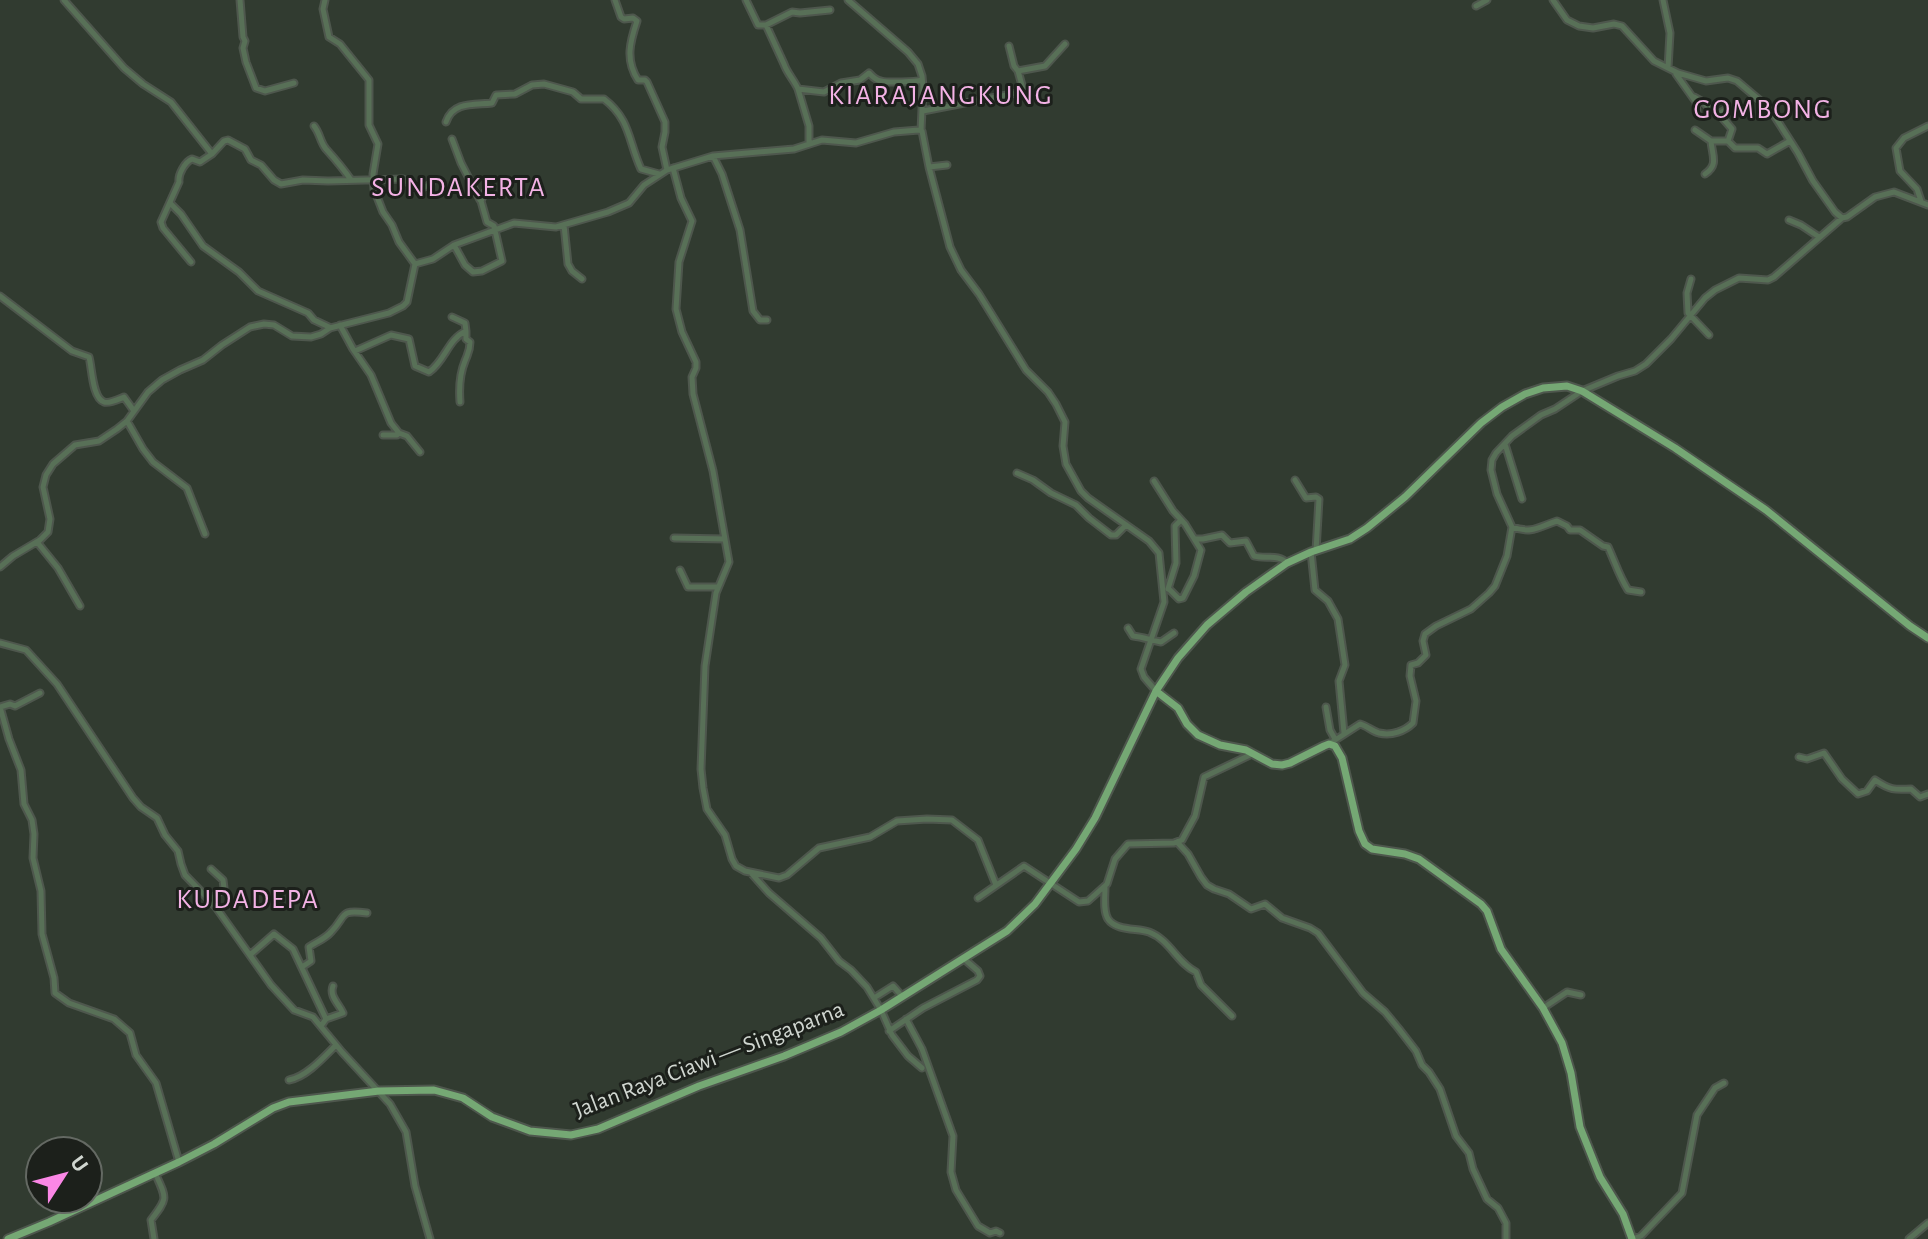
<svg xmlns="http://www.w3.org/2000/svg" width="1928" height="1239" font-family="'Alegreya Sans',sans-serif">
	<style>
		.lines { fill: none; stroke-linecap: round; stroke-linejoin: round }
		.minor-casing { stroke: #4e574d; stroke-width: 9 }
		.major-casing { stroke: #4e574d; stroke-width: 11 }
		.minor { stroke: #587057; stroke-width: 5 }
		.major { stroke: #75a874; stroke-width: 7 }
		.labels { text-anchor: middle; dominant-baseline: central; stroke-width: 6; stroke-linejoin: round; paint-order: stroke }
		.street-label { font-size: 24px; fill: #d0d6d0; stroke: #1c201b }
		.quarter-label { font-size: 28px; letter-spacing: 2px; fill: #f3b2e5; stroke: #1c201b }
	</style>
	<rect width="100%" height="100%" fill="#313b30"/>
	<g class="lines">
		<!-- minor casing -->
		<g class="minor-casing">
			<path id="minor" d="M 64,0 L 124,68 L 143,84 L 171,102 L 212,154 L 224,141 L 228,140 L 245,149 L 251,160 L 261,165 L 274,180 L 281,184 L 303,180 L 328,181 L 403,179 L 418,190 L 431,184
				M 240,0 L 243,37 L 245,41 L 243,48 L 246,62 L 256,88 L 265,91 L 294,83
				M 325,0 L 323,9 L 329,37 L 340,44 L 369,80 L 369,125 L 378,144 L 373,174 L 374,189 L 383,212 L 392,225 L 399,242 L 415,264
				M 615,0 L 621,17 L 624,19 L 633,18 L 637,21 C 630,42 625,60 638,80 L 645,80 L 647,82 L 665,122 L 665,132 L 662,147 L 667,170
				M 746,0 L 758,25 L 766,25 L 792,12 L 800,13 L 830,10
				M 848,0 L 908,52 L 918,64 L 922,76 L 923,87 L 921,131
				M 1553,0 L 1567,20 L 1579,26 L 1593,28 L 1614,24 L 1622,26 L 1654,61 L 1678,73 L 1706,81 L 1728,78 L 1737,81 L 1770,109 L 1798,153 L 1813,181 L 1835,212 L 1842,218 L 1847,217 L 1875,197 L 1894,192 L 1928,205
				M 1663,0 L 1670,33 L 1668,68
				M 1476,6 L 1487,0
				M 766,25 C 772,38 778,51 784,64 C 787,73 794,80 798,89
				M 1009,46 L 1014,66 L 1018,71
				M 1676,74 L 1696,102 L 1697,112
				M 1694,97 L 1703,102 L 1717,115 L 1728,108
				M 923,111 L 1022,92 L 1023,89 L 1018,71 L 1045,66 L 1065,44
				M 1719,114 L 1732,129 L 1728,141
				M 446,122 C 453,101 475,105 492,103 L 496,95 L 515,94 L 532,85 L 544,84 L 573,92 L 581,99 L 604,99 C 631,120 628,141 641,169 L 659,174
				M 314,126 C 320,133 320,142 326,149 C 335,159 343,168 351,180
				M 1695,130 L 1711,141 L 1728,141 L 1735,148 L 1758,148 L 1767,154 L 1790,141
				M 452,139 L 461,163 L 480,200
				M 809,144 L 809,126 L 798,89 L 824,92 L 841,83 L 860,80 L 869,73 C 873,77 875,80 881,81 C 888,83 915,82 922,80
				M 713,156 L 722,174 L 740,230 L 753,311 L 760,320 L 767,320
				M 929,167 L 947,165
				M 673,168 L 681,198 L 692,221 L 679,262 L 676,309 L 682,332 L 696,362 L 696,368 L 692,377 L 693,394 L 713,471 L 729,562 L 716,593 L 705,666 L 701,769 L 703,788 L 707,809 L 725,835 L 732,859 L 736,866 L 745,871 L 779,878 L 787,875 L 819,848 L 870,837 L 897,821 L 927,819 L 952,820 L 978,840 L 996,885
				M 1705,174 C 1719,165 1712,155 1711,141
				M 1921,201 L 1917,189 L 1900,171 L 1896,148 L 1904,138 L 1928,126
				M 170,203 L 181,214 L 203,246 L 239,272 L 258,291 L 308,313 L 314,320 L 329,327
				M 1789,220 L 1801,225 L 1819,237
				M 564,225 L 568,264 L 572,271 L 582,279
				M 454,245 L 465,265 L 473,272 L 482,271 L 502,261 L 494,226 L 487,222 L 481,201 L 485,192
				M 191,262 L 163,228 L 161,222 L 179,182 C 178,174 185,162 192,159 L 200,162 L 212,154
				M 1691,279 L 1687,293 L 1688,313 L 1709,335
				M 0,296 L 72,351 L 89,357 C 92,367 92,398 104,402 C 109,404 119,399 124,397 L 134,411
				M 452,317 L 465,323 L 466,331
				M 340,325 L 353,349 L 371,375 L 391,423 L 399,433 L 397,435 L 383,435
				M 355,351 L 391,335 L 409,339 L 415,366 L 429,372 C 445,361 448,339 466,331 L 466,339 L 470,342 C 470,351 468,353 465,361 C 460,373 459,389 460,402
				M 127,421 L 143,449 L 153,462 L 187,488 L 205,534
				M 399,433 L 407,436 L 420,452
				M 1505,444 L 1522,499
				M 1017,473 L 1033,480 L 1051,493 L 1076,505 L 1089,518 L 1111,535 L 1116,535 L 1126,525
				M 1295,480 L 1306,498 L 1316,497 L 1319,499 L 1316,551
				M 1154,481 L 1173,511 L 1185,524 L 1201,550 L 1194,576 L 1183,598 L 1179,599 L 1169,589
				M 1512,527 C 1533,534 1538,527 1557,521 L 1567,526 L 1570,530 L 1580,530 L 1603,546 L 1608,547 C 1615,562 1619,576 1628,590 L 1641,592
				M 674,538 L 725,539
				M 1196,539 L 1203,539 L 1222,535 L 1230,543 L 1246,541 L 1254,556 C 1265,559 1279,554 1287,563
				M 37,542 L 58,568 L 80,606
				M 1311,552 L 1315,590 L 1328,601 L 1338,619 L 1345,665 L 1339,681 L 1344,733
				M 0,567 L 13,556 L 40,540 L 48,532 L 50,519 L 43,487 L 46,475 L 53,464 L 75,445 L 99,441 L 117,429 L 127,421 L 148,392 L 162,380 L 180,370 L 203,360 L 222,345 L 250,327 L 264,324 L 274,325 L 292,336 L 311,337 L 321,334 L 330,328 L 389,313 L 403,306 L 407,302 L 415,264 L 433,259 L 454,245 L 514,223 L 556,227 L 608,212 L 629,203 L 644,185 L 667,170 L 713,156 L 794,149 L 822,140 L 856,143 L 894,132 L 919,130 L 922,131 L 929,167 L 950,247 L 961,270 L 979,294 L 1026,370 L 1048,392 L 1056,404 L 1065,422 L 1063,446 L 1066,464 L 1081,491 L 1088,498 L 1149,541 L 1159,553 L 1164,602 L 1141,669 L 1144,677 L 1156,691
				M 680,570 L 688,587 L 717,587
				M 1168,589 L 1176,563 L 1175,526 L 1181,520
				M 1128,628 L 1133,636 C 1143,637 1150,640 1161,642 L 1174,633
				M 0,643 L 26,650 L 57,684 L 133,798 L 141,807 L 157,818 L 165,835 L 178,851 L 181,864 L 185,875 L 215,906 L 271,985 L 294,1010 L 313,1017 L 342,1052 L 390,1104 L 406,1132 L 415,1186 L 430,1239
				M 0,707 L 9,739 L 21,770 L 24,804 L 32,820 L 34,834 L 33,858 L 41,891 L 42,934 L 54,978 L 55,993 L 69,1003 L 114,1019 L 130,1033 L 136,1055 L 156,1083 L 179,1162
				M 0,707 L 10,704 L 15,706 L 40,693
				M 1326,707 L 1330,730 L 1335,739
				M 1329,744 L 1360,724 C 1367,726 1372,731 1379,733 C 1392,736 1405,731 1413,723 L 1416,701 L 1410,676 L 1411,665 L 1418,663 L 1426,655 L 1423,641 L 1425,634 L 1436,626 L 1471,609 L 1489,593 L 1495,586 L 1507,556 L 1512,527 L 1497,494 L 1491,470 L 1492,460 L 1496,453 L 1512,436 L 1541,415 L 1555,409 L 1582,391 L 1618,376 L 1635,371 L 1646,364 L 1671,339 L 1705,298 L 1715,290 L 1739,278 L 1768,280 L 1774,277 L 1842,218
				M 1799,757 L 1807,759 L 1824,753 L 1842,779 L 1858,794 L 1867,791 L 1875,780 C 1890,790 1894,790 1911,789 L 1920,797 L 1928,794
				M 1177,842 L 1188,854 L 1201,877 L 1207,885 L 1214,889 L 1229,894 L 1251,909 L 1265,904 L 1282,918 L 1310,928 L 1318,933 L 1363,993 L 1385,1012 L 1399,1029 L 1416,1051 L 1422,1065 L 1429,1072 L 1440,1089 L 1456,1136 L 1469,1153 L 1473,1169 L 1487,1199 L 1498,1208 L 1506,1223 L 1506,1239
				M 752,874 L 769,893 L 821,938 L 839,961 L 851,970 L 867,987 L 881,1010 L 892,1035 L 908,1056 L 922,1068
				M 1105,888 C 1105,897 1103,911 1108,919 C 1116,931 1137,928 1149,932 C 1170,940 1177,963 1196,972 L 1201,985 L 1232,1016
				M 978,898 L 1024,866 L 1079,902 L 1088,901 L 1107,884 L 1115,859 L 1128,844 L 1174,843 L 1182,840 L 1195,816 L 1204,777 L 1252,754
				M 210,900 L 224,888 L 223,880 L 211,869
				M 250,955 L 274,934 L 293,949 L 326,1019 L 321,1026
				M 302,967 L 311,961 L 309,947 C 316,942 325,939 331,932 C 347,916 338,909 367,913
				M 874,998 L 893,986 L 902,996
				M 1543,1008 L 1567,992 L 1581,995
				M 326,1019 L 343,1013 C 339,1004 329,996 333,986
				M 906,1019 L 922,1049 L 953,1136 L 951,1172 L 956,1190 L 978,1226 L 990,1233 L 996,1231 L 1000,1233
				M 889,1031 L 923,1008 L 977,980 L 980,976 L 978,971 L 963,958
				M 289,1080 C 306,1077 323,1058 336,1045
				M 154,1239 L 151,1220 C 168,1198 167,1199 155,1173
				M 1632,1239 L 1641,1236 L 1682,1193 L 1697,1115 L 1715,1088 L 1724,1083
				M 1909,1239 L 1928,1223"/>
		</g>
		<!-- major casing -->
		<g class="major-casing">
			<path id="major" d="M 1156,691 L 1178,708 L 1187,724 L 1198,735 L 1220,745 L 1246,750 L 1272,764 L 1282,765 L 1290,763 L 1324,746 L 1329,744 L 1335,746 L 1342,758 L 1359,831 L 1365,844 L 1372,849 L 1405,854 L 1419,859 L 1481,904 L 1487,911 L 1501,949 L 1543,1008 L 1562,1043 L 1571,1073 L 1580,1127 L 1600,1177 L 1623,1214 L 1632,1239
				M 8,1239 L 49,1222 L 179,1162 L 214,1144 L 273,1108 L 289,1102 L 379,1091 L 434,1090 L 463,1098 L 492,1117 L 530,1131 L 571,1135 L 598,1129 L 699,1086 L 784,1056 L 841,1032 L 881,1010 L 1007,931 L 1035,904 L 1076,849 L 1095,818 L 1156,691 L 1178,658 L 1207,625 L 1246,592 L 1287,563 L 1311,552 L 1350,539 L 1367,528 L 1405,497 L 1481,423 L 1502,407 L 1525,394 L 1543,388 L 1567,386 L 1582,391 L 1675,448 L 1766,510 L 1910,626 L 1928,638"/>
		</g>
		<!-- minor -->
		<use href="#minor" class="minor"/>
		<!-- major -->
		<use href="#major" class="major"/>
	</g>
	<g class="labels">
		<!-- street labels -->
		<g class="street-label">
			<text transform="translate(709 1060) rotate(-21)">Jalan Raya Ciawi — Singaparna</text>
		</g>
		<!-- quarter labels -->
		<g class="quarter-label">
			<text x="941" y="96">KIARAJANGKUNG</text>
			<text x="1763" y="110">GOMBONG</text>
			<text x="459" y="188">SUNDAKERTA</text>
			<text x="248" y="900">KUDADEPA</text>
		</g>
	</g>
	<!-- north arrow -->
	<g transform="translate(64 1175) rotate(54)"><circle r="38" fill="#1c201b" stroke="#646963" stroke-width="2"/>
	<path d="M0-6L14 30L0 20L-14 30Z" fill="#fb87e6"/>
	<text y="-12" font-size="22" font-weight="bold" text-anchor="middle" fill="#d0d6d0">U</text>
	</g>
</svg>
